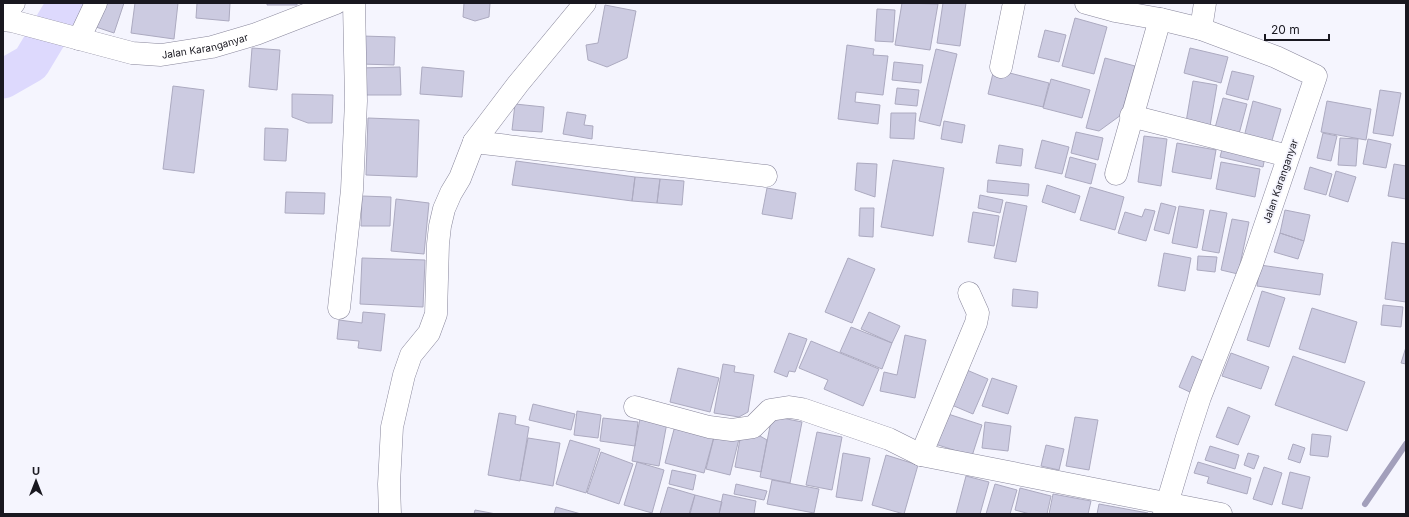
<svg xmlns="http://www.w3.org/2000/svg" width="1409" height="517" font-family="Inter,sans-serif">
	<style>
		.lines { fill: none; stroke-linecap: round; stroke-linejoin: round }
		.stream { stroke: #a29fbb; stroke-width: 6 }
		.river { stroke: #ddd9fd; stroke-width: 39 }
		.building { fill: #cccbe1; stroke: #acaac0 }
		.minor-casing { stroke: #88869b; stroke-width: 23 }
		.minor { stroke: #fff; stroke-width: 22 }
		.labels { text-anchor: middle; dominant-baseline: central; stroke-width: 3.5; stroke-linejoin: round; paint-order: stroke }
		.street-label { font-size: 10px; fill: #191820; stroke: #f5f5fe }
	</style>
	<rect width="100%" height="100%" fill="#f5f5fe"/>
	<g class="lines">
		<!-- stream -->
		<path class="stream" d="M 1365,504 L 1406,444"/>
		<!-- river -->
		<path class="river" d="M 3,79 L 31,63 L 67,3"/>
	</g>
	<!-- building -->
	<path class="building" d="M 103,3 L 124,3 L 114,33 L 96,27 Z
		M 135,3 L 178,3 L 174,39 L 131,33 Z
		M 197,3 L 230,3 L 229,21 L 196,18 Z
		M 267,3 L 297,3 L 297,5 L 267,5 Z
		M 464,3 L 490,3 L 489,17 L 475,21 L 463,17 Z
		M 902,3 L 938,4 L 930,50 L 895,45 Z
		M 943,3 L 966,3 L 960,46 L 937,43 Z
		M 605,5 L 636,11 L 627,58 L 607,67 L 588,60 L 586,45 L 598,43 Z
		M 877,9 L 895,10 L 893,42 L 875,41 Z
		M 1075,18 L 1107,27 L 1094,74 L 1062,66 Z
		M 1045,30 L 1066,35 L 1059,62 L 1038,57 Z
		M 362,36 L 395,37 L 394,65 L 361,64 Z
		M 847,45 L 874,49 L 873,55 L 888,56 L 883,95 L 856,92 L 855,102 L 880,105 L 878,124 L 838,119 Z
		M 252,48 L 280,50 L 277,90 L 249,87 Z
		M 1190,48 L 1228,57 L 1221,83 L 1184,73 Z
		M 936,49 L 957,54 L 940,126 L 919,121 Z
		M 1105,58 L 1135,66 L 1121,115 L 1099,131 L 1086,128 Z
		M 894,62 L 923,65 L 921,83 L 892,80 Z
		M 400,67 L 401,95 L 359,95 L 359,68 Z
		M 422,67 L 464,71 L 462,97 L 420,94 Z
		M 994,69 L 1049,83 L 1043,107 L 988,94 Z
		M 1232,71 L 1254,76 L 1248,100 L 1226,94 Z
		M 1051,79 L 1090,90 L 1082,118 L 1043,108 Z
		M 1193,81 L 1217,85 L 1210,126 L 1186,122 Z
		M 173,86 L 204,90 L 194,173 L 163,169 Z
		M 897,88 L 919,90 L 917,106 L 895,104 Z
		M 1380,90 L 1401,93 L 1393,136 L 1373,133 Z
		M 292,94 L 333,95 L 332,123 L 308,123 L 292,117 Z
		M 1223,98 L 1247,104 L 1239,134 L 1215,128 Z
		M 1253,101 L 1281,109 L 1271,144 L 1244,137 Z
		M 1327,101 L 1371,109 L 1366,140 L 1321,132 Z
		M 515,104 L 544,107 L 542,132 L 512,130 Z
		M 567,112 L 586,115 L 584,125 L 593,126 L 592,139 L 563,134 Z
		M 891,113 L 916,113 L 914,139 L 890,138 Z
		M 368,118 L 419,120 L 417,177 L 366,175 Z
		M 944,121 L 965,125 L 962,143 L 941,139 Z
		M 265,128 L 288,129 L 286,161 L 264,160 Z
		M 1076,132 L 1103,138 L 1098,160 L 1071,153 Z
		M 1323,133 L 1337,136 L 1331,161 L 1317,158 Z
		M 1144,136 L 1167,139 L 1161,186 L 1138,182 Z
		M 1340,138 L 1358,139 L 1356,166 L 1338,165 Z
		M 1368,139 L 1391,144 L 1386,168 L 1363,164 Z
		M 1042,140 L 1069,147 L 1062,174 L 1035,168 Z
		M 1224,142 L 1266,152 L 1263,167 L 1220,157 Z
		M 1177,143 L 1216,150 L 1211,179 L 1172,172 Z
		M 999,145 L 1023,149 L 1021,166 L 996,163 Z
		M 1070,157 L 1096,164 L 1091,184 L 1065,177 Z
		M 893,160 L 944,168 L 933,236 L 881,227 Z
		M 516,161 L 635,177 L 632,201 L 512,185 Z
		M 1221,162 L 1260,169 L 1255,197 L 1216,189 Z
		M 857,163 L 877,164 L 875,197 L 855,190 Z
		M 1394,164 L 1406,166 L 1406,199 L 1388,196 Z
		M 1310,167 L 1332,174 L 1326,195 L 1304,189 Z
		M 1336,171 L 1356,177 L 1348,202 L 1329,196 Z
		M 635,177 L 660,179 L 657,203 L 632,201 Z
		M 660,179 L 684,181 L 682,205 L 657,203 Z
		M 988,180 L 1029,184 L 1028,196 L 987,192 Z
		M 1047,185 L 1080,196 L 1075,213 L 1042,202 Z
		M 1090,187 L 1124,197 L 1115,230 L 1080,220 Z
		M 767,188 L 796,193 L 792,219 L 762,214 Z
		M 286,192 L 325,193 L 324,214 L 285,213 Z
		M 980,195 L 1003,200 L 1000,213 L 978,208 Z
		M 362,196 L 391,197 L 390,226 L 361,226 Z
		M 396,199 L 429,203 L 424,254 L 391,251 Z
		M 1006,202 L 1027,206 L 1016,262 L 994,258 Z
		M 1161,203 L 1176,207 L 1169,234 L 1154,230 Z
		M 1179,206 L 1204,210 L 1197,248 L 1172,243 Z
		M 860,208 L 874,208 L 873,237 L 859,236 Z
		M 1145,209 L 1155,211 L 1146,241 L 1118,233 L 1125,212 L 1142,217 Z
		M 1210,210 L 1227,213 L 1219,253 L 1202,250 Z
		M 1285,210 L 1310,215 L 1304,241 L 1280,233 Z
		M 973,212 L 999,216 L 994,246 L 968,242 Z
		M 1232,219 L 1249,222 L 1238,274 L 1221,270 Z
		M 1280,233 L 1304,241 L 1298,259 L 1274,252 Z
		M 1392,242 L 1406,244 L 1406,302 L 1385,299 Z
		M 1164,253 L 1191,258 L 1185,291 L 1158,286 Z
		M 1198,256 L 1217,257 L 1215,272 L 1197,270 Z
		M 362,258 L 425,260 L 423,307 L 360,304 Z
		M 848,258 L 875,269 L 852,323 L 825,312 Z
		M 1260,265 L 1323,274 L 1320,295 L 1257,286 Z
		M 1013,289 L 1038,292 L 1037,308 L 1012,306 Z
		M 1262,291 L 1285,298 L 1269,347 L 1247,340 Z
		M 1383,305 L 1403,307 L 1401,327 L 1381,325 Z
		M 1312,308 L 1357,322 L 1345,363 L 1299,349 Z
		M 363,312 L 385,314 L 381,351 L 358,348 L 359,341 L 337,339 L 339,320 L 362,323 Z
		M 869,312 L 900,326 L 892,343 L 861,329 Z
		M 851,327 L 892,343 L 882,369 L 840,352 Z
		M 789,333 L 807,339 L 795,372 L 789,371 L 787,377 L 774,372 Z
		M 905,335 L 926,340 L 915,398 L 880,391 L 884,372 L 897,375 Z
		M 811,341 L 879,369 L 863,406 L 824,389 L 828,380 L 799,368 Z
		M 1406,347 L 1406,364 L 1401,363 Z
		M 1231,353 L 1269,367 L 1261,389 L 1222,376 Z
		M 1192,356 L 1205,362 L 1192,393 L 1179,387 Z
		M 1293,356 L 1365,382 L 1347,431 L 1275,405 Z
		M 723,364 L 735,366 L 734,372 L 754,375 L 748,412 L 739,417 L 714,413 Z
		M 678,368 L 719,378 L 710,412 L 670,402 Z
		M 962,368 L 988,379 L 973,414 L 947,403 Z
		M 992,378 L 1017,386 L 1008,414 L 982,406 Z
		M 533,404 L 575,414 L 571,430 L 529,420 Z
		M 1228,407 L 1250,416 L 1238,445 L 1216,437 Z
		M 577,411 L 601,415 L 598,438 L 574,435 Z
		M 942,412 L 982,425 L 972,456 L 932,443 Z
		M 499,413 L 516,416 L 515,424 L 529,427 L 520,481 L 488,475 Z
		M 641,413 L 668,417 L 659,466 L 632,461 Z
		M 772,416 L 802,422 L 790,483 L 760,477 Z
		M 1075,417 L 1098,420 L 1089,470 L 1066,466 Z
		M 603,418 L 638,422 L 635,446 L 600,441 Z
		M 676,422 L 715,433 L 704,473 L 665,463 Z
		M 985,422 L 1011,426 L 1008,451 L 982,448 Z
		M 746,428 L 767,440 L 761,472 L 735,467 L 740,439 Z
		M 817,432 L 842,437 L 832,490 L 806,485 Z
		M 715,433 L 739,439 L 730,475 L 706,469 Z
		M 1312,434 L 1331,436 L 1328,457 L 1310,455 Z
		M 528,438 L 560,443 L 553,486 L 520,480 Z
		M 570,440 L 600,449 L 586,493 L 556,484 Z
		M 1293,444 L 1305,448 L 1300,463 L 1288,459 Z
		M 1046,445 L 1064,449 L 1059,470 L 1041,466 Z
		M 1210,446 L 1239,455 L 1235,469 L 1205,460 Z
		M 601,452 L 633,464 L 619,504 L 587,493 Z
		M 843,453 L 870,458 L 862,501 L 836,497 Z
		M 1248,453 L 1259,456 L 1254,469 L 1244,465 Z
		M 886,455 L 918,465 L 904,514 L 872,505 Z
		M 637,462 L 664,470 L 652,513 L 624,505 Z
		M 1198,462 L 1251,478 L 1247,494 L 1207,483 L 1209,477 L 1194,473 Z
		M 1264,467 L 1282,473 L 1272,505 L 1253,499 Z
		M 672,470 L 696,475 L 693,490 L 669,484 Z
		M 1290,472 L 1310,477 L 1302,509 L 1282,504 Z
		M 966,476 L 989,482 L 980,514 L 956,514 Z
		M 772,480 L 819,489 L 814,513 L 767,504 Z
		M 736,484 L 767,491 L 764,500 L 734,494 Z
		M 995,484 L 1017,490 L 1010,514 L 986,514 Z
		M 668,487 L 695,495 L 689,514 L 660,514 Z
		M 1020,488 L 1051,496 L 1047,514 L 1030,514 L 1015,510 Z
		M 723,494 L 756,501 L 754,514 L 719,514 Z
		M 1053,494 L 1091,501 L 1088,514 L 1049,514 Z
		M 695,495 L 722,502 L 719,514 L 690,514 Z
		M 1099,504 L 1148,513 L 1147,514 L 1097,514 Z
		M 556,507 L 581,514 L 554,514 Z
		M 475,510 L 496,514 L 474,514 Z"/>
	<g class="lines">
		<!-- minor casing -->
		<g class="minor-casing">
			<g id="minor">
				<path d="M 1086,3 L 1115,11 L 1160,19 L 1201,29 L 1276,57 L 1316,76 L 1252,264 L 1200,397 L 1187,437 L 1164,514"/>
				<path d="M 3,17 L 14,3"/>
				<path id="s1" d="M 3,20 L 12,21 L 132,53 L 161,55 L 212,47 L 256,34 L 336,3"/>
				<path d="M 1201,29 L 1205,3"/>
				<path d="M 79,39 L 96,3"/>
				<path d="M 1001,67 L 1014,3"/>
				<path d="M 1131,116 L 1288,156"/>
				<path d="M 474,142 L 766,176"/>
				<path d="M 1116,174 L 1160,19"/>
				<path d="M 339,308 L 352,190 L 356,101 L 354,3"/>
				<path d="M 635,407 L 709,427 L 732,430 L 753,427 L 770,410 L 789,407 L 802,409 L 889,439 L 921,455 L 1221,514"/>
				<path d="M 921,455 L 976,323 L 978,313 L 969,293"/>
				<path d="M 390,514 L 389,484 L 392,427 L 404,375 L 411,355 L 429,333 L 436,314 L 438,244 L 440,226 L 444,209 L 451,193 L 460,178 L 474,142 L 518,84 L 585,3"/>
			</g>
		</g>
		<!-- minor -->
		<use href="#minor" class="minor"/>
	</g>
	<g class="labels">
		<!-- street labels -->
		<g class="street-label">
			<text stroke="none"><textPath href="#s1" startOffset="207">Jalan Karanganyar</textPath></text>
			<text transform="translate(1280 181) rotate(-71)">Jalan Karanganyar</text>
		</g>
	</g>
	<!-- border -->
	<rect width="1409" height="517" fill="none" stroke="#191820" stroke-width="8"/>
	<!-- north arrow -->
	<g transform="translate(36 481)" stroke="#f5f5fe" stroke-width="3" paint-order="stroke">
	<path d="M0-3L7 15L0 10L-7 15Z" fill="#191820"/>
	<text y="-6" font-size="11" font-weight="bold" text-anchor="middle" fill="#191820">U</text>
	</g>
	<!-- scale -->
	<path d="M1265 34v6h64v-6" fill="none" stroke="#191820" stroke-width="2"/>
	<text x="1271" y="34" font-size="12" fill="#191820" stroke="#f5f5fe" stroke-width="3" paint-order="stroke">20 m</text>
</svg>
